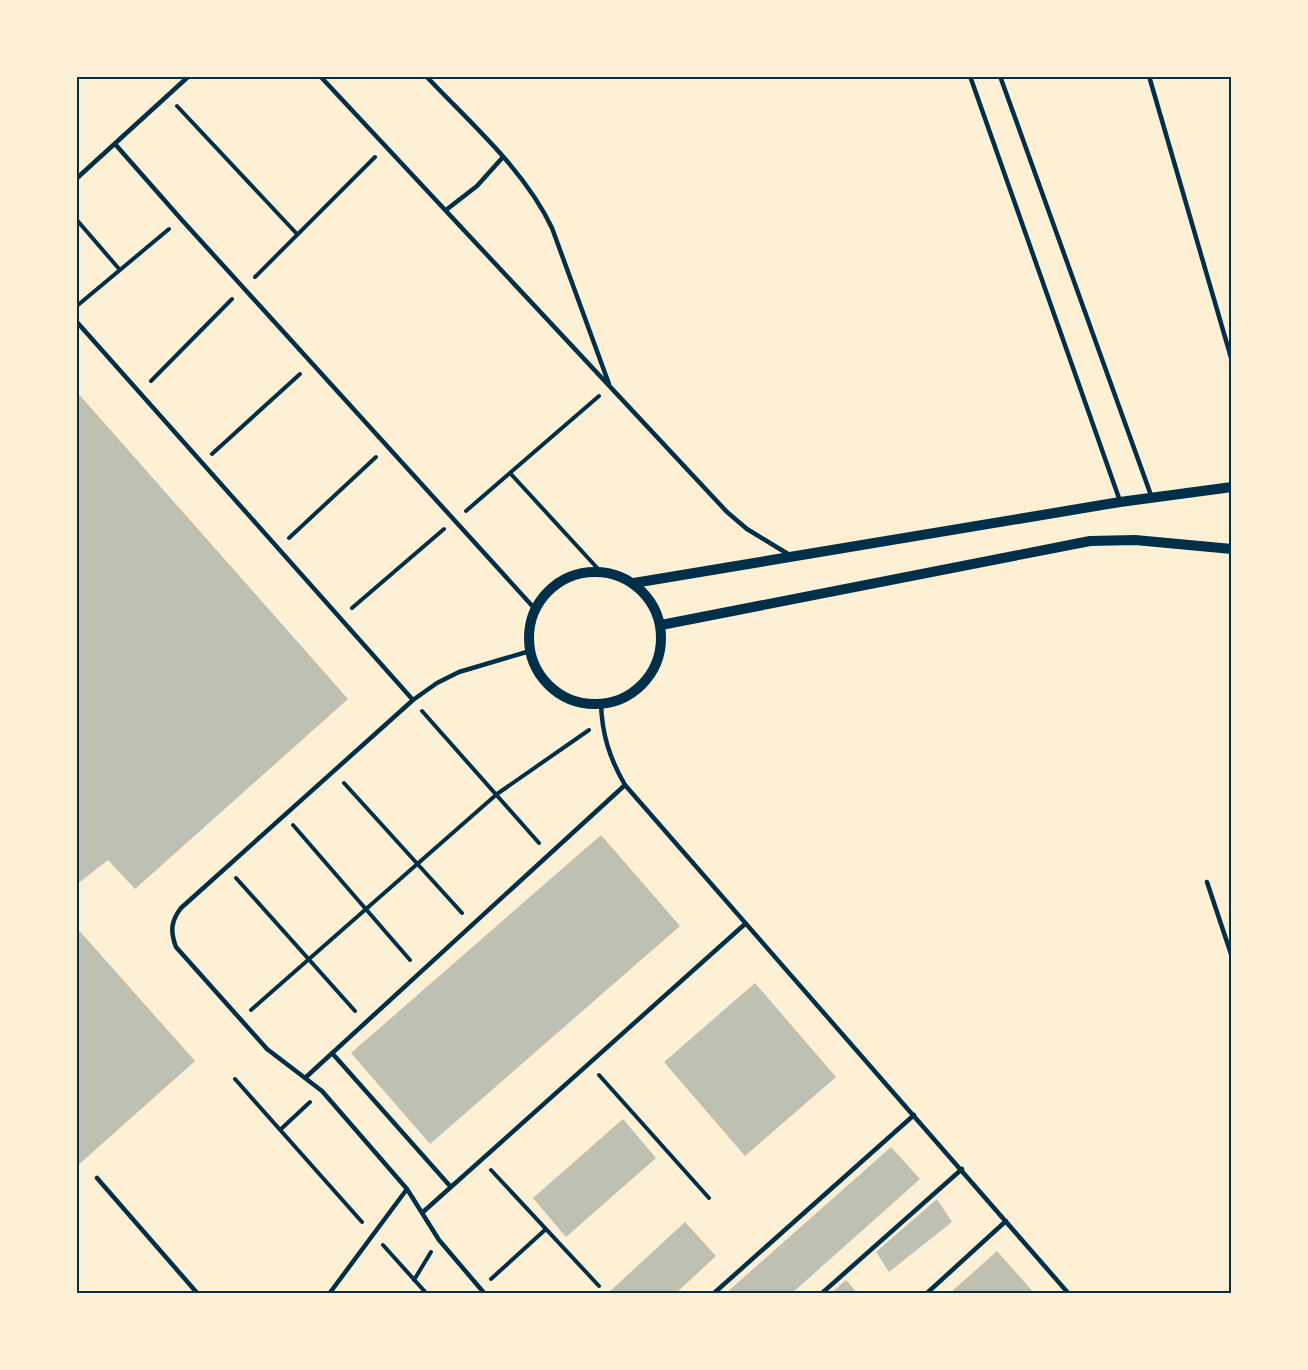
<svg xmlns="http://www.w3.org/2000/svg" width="1308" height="1370" font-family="'Crimson Pro',serif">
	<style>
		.building { fill: #bec0b2 }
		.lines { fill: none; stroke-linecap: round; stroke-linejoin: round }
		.path { stroke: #003049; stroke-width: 4 }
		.service { stroke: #003049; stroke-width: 4.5 }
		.tertiary { stroke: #003049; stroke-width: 10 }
		.neatline { fill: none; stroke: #003049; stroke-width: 2 }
	</style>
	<rect width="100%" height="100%" fill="#fdf0d5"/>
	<!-- building -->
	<path class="building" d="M 76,391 L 348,699 L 135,889 L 108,860 L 76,885 Z
		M 601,835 L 680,926 L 430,1144 L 351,1053 Z
		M 76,927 L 195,1061 L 76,1167 Z
		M 755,983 L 836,1077 L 745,1156 L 664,1062 Z
		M 623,1119 L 656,1158 L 566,1237 L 533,1198 Z
		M 891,1147 L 920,1179 L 791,1294 L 725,1294 Z
		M 937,1199 L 952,1222 L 889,1272 L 876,1252 Z
		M 685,1222 L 716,1256 L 675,1294 L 607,1294 Z
		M 997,1251 L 1035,1294 L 949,1294 Z
		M 846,1280 L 858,1294 L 830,1294 Z"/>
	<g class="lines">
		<!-- path -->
		<path class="path" d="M 177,106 L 297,234
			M 76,219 L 120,270
			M 255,277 L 375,157
			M 78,305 L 169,229
			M 151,381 L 232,299
			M 212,454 L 300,374
			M 510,473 L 600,571
			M 466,511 L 599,396
			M 289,538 L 376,457
			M 352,608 L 444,529
			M 422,711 L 539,843
			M 344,783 L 462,913
			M 293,825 L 410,960
			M 236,878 L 355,1011
			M 251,1010 L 497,794 L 589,730
			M 599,1075 L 709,1198
			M 235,1079 L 362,1222
			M 280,1130 L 310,1102
			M 491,1170 L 599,1286
			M 383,1245 L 427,1294
			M 491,1279 L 546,1229
			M 414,1280 L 431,1252"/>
		<!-- service -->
		<path class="service" d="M 320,76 L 727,512 L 747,529 L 788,554
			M 426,76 C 471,124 524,169 552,228 L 609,384
			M 970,76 L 1120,501
			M 1000,76 L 1152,498
			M 1149,76 L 1232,361
			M 115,144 L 181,219 L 535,609
			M 76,179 L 189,76
			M 446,210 L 477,186 L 503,157
			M 76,321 L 413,700
			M 601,704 C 602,735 610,759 625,785 L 1069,1294
			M 1207,882 L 1232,957
			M 332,1053 L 450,1186
			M 305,1078 L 625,785
			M 97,1178 L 198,1294
			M 423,1212 L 745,924
			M 329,1294 L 407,1189
			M 485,1294 L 439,1240 L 407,1189 L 322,1091 L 267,1049 L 176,947 C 170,931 171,921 181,908 L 413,700 L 437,683 L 459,672 L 530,651
			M 713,1294 L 914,1115
			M 821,1294 L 962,1169
			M 926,1294 L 1006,1221"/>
		<!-- tertiary -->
		<path class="tertiary" d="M529 638a66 66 0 1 1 132 0a66 66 0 1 1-132 0Z
			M 634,583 L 1120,502 L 1232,487
			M 661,625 L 1090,541 L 1135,540 L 1232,549"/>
	</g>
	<!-- border -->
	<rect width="1308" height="1370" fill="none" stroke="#fdf0d5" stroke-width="156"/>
	<rect x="78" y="78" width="1152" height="1214" class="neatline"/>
</svg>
